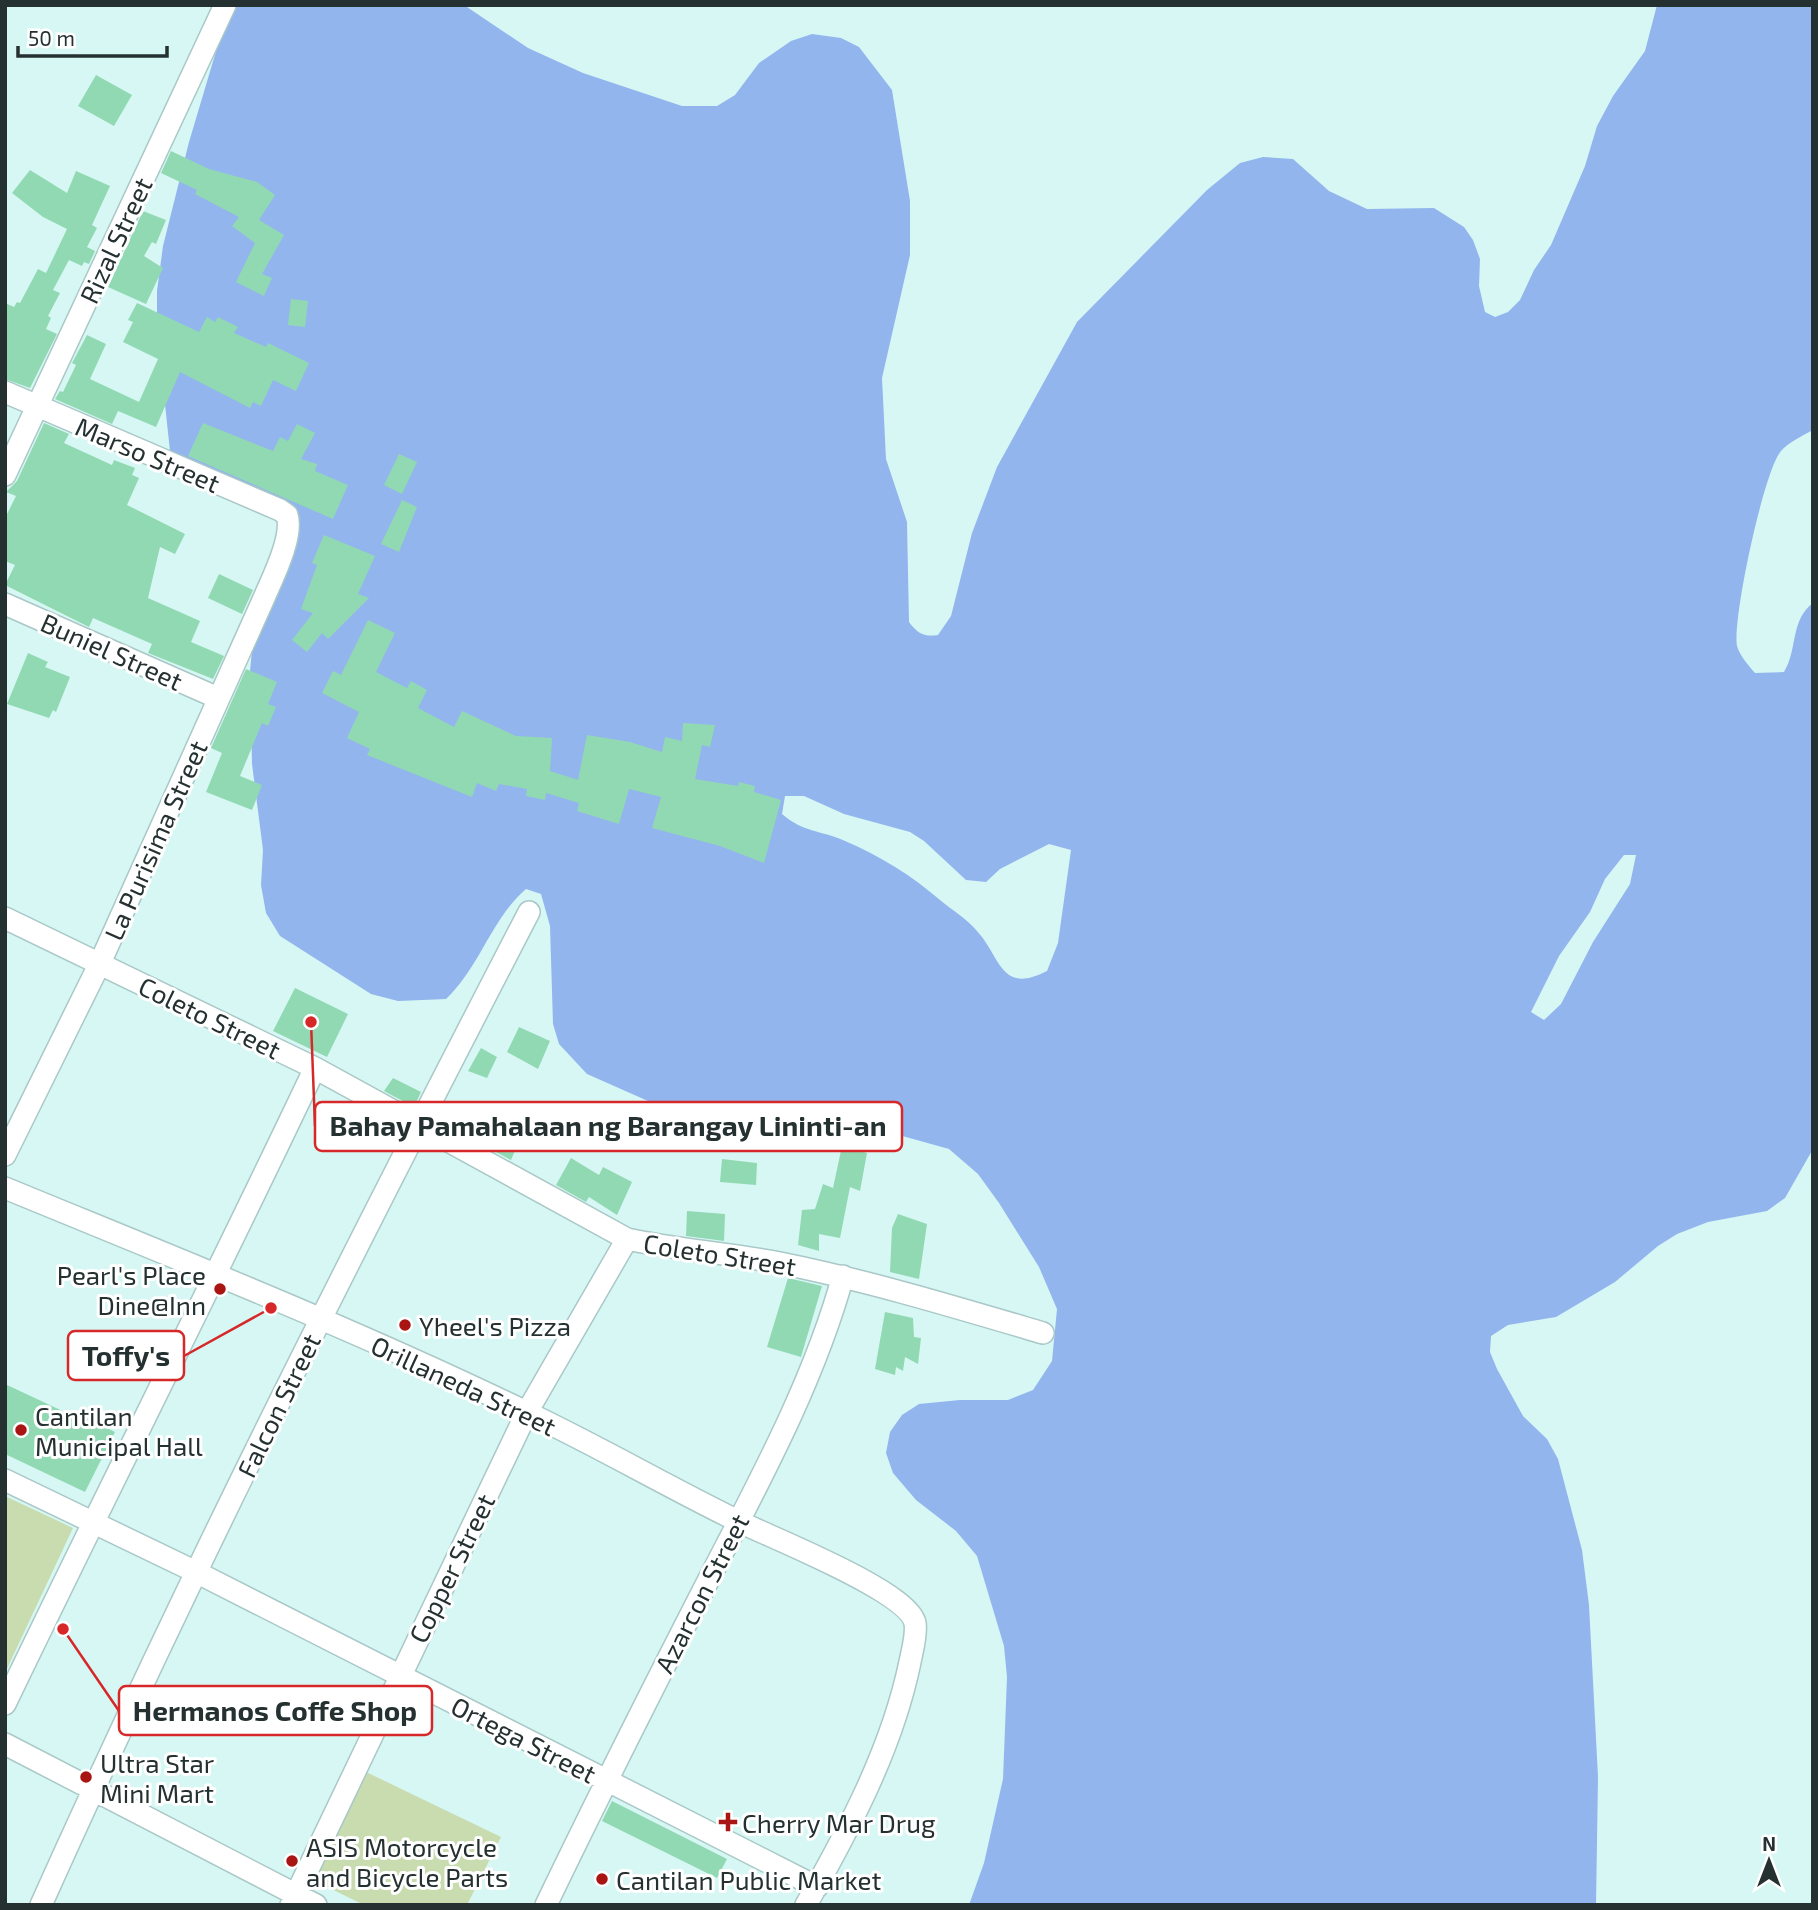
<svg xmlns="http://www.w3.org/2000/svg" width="1818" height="1910" font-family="'Exo 2',sans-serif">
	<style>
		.green { fill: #c8dcaf }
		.water { fill: #92b5ee; fill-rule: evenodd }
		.building { fill: #91d9b3 }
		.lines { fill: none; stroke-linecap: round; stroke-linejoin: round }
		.minor-casing { stroke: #a9c8c7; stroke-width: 24 }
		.minor { stroke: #fff; stroke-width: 21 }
		.poi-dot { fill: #a81513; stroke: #fff; stroke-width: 2.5 }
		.labels { text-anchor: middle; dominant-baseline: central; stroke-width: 6; stroke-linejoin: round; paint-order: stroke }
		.street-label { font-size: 26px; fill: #253131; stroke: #fff }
		.poi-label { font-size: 26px; fill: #253131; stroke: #fff; text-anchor: start }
		.leader { fill: none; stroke: #d62828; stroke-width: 2.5 }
		.callout-dot { fill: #d62828; stroke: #fff; stroke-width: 2.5 }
		.callout { fill: #fff; stroke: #d62828; stroke-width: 2.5 }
		.callout-label { font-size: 28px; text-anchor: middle; font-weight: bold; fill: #253131 }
	</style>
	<rect width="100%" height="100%" fill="#d7f7f5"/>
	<!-- green -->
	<path class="green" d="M 5,1496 L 73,1528 L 5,1673 Z
		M 362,1770 L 501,1837 L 467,1905 L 364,1905 L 309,1878 Z"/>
	<!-- water -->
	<path class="water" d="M 236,5 L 464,5 L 528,48 L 583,73 L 682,106 L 717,106 L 735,95 L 759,63 L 791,41 L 812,34 L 841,38 L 859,47 L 892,90 L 910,201 L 910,255 L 882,378 L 886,459 L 907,522 L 909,622 C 918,634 924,637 938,635 L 951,616 L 972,533 L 997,467 L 1077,322 L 1207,190 L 1240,163 L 1263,157 L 1293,159 L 1329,191 L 1367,209 L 1434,208 L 1464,227 L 1473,240 L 1480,259 L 1479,286 L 1485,312 L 1495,317 L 1508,312 L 1520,300 L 1534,270 L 1551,245 L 1585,166 L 1597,126 L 1613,96 L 1645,51 L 1657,5 L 1813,5 L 1813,430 C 1802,436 1789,442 1781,451 C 1764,470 1732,620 1737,646 C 1740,656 1748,665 1755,673 L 1784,672 C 1798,649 1790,620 1813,603 L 1813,1149 L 1785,1198 L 1767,1211 L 1708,1222 L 1677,1234 L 1658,1246 L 1615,1282 L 1556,1317 L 1508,1325 L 1491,1336 L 1490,1352 L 1497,1369 L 1523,1416 L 1547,1439 L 1558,1459 L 1582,1550 L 1589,1605 L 1598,1777 L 1596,1905 L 969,1905 L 984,1863 L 1003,1779 L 1007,1677 L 1004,1646 L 977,1556 L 956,1531 L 916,1500 L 893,1473 L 886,1453 L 890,1432 L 902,1415 L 919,1404 L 960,1400 L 1008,1400 L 1033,1390 L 1052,1361 L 1057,1309 L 1039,1267 L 999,1203 L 978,1174 L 949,1149 L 888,1132 L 648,1101 L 587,1074 L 559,1044 L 553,1024 L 550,926 L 541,894 L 526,889 C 491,919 480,967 446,999 L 398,1001 L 371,994 L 280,936 L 266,913 L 261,885 L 263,850 L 252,764 L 250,671 L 252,650 L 291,553 L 299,521 L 294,509 L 193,470 L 170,451 L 157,330 L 157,291 L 163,246 L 189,142 L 217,48 ZM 785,796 L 804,796 L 844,814 L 910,832 L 924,841 L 966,880 L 986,882 L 1000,869 L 1049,844 L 1071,850 L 1058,943 L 1047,971 C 1000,995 1001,957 977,931 C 967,919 952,910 940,900 C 911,875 880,856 845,841 C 821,830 804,833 782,814 ZM 1624,855 L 1636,855 L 1630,884 L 1593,942 L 1561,1004 L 1544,1020 L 1531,1012 L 1559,956 L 1590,912 L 1605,879 Z"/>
	<!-- building -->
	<path class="building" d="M 96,75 L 132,95 L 114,126 L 78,106 Z
		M 171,151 L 209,169 L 257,182 L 275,195 L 259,220 L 284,235 L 262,274 L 272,278 L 264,296 L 236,282 L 255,243 L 232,226 L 239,217 L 195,194 L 197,190 L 161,173 Z
		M 30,170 L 67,193 L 76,171 L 110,186 L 92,225 L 97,228 L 87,247 L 95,251 L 89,264 L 84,262 L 82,266 L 69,260 L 53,290 L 60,293 L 48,316 L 51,318 L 46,329 L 57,334 L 30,388 L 5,379 L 5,303 L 14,307 L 17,302 L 20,303 L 38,269 L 46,273 L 67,229 L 43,217 L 12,193 Z
		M 143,211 L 166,220 L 156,244 L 152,242 L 144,256 L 163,268 L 146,304 L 108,287 Z
		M 291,299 L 308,301 L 305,327 L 288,325 Z
		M 137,303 L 199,332 L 207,317 L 215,322 L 218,317 L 238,327 L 234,333 L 266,347 L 268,343 L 309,363 L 296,391 L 273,380 L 261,406 L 253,402 L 250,408 L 180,372 L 156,427 L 118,411 L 112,424 L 55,399 L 60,391 L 63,392 L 76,365 L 72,363 L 87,335 L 106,344 L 90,379 L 139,402 L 158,359 L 123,342 L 133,322 L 128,320 Z
		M 44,423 L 69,434 L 64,443 L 112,465 L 114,460 L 135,468 L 132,475 L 139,478 L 127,505 L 185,534 L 175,554 L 160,547 L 148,598 L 200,621 L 191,642 L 224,656 L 213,679 L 148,653 L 152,644 L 93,618 L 89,627 L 5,585 L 15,565 L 5,561 L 5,518 L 16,496 L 6,492 L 17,481 Z
		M 203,423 L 273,451 L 280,437 L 288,441 L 297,424 L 315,433 L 301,459 L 317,464 L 315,471 L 348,485 L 333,519 L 188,456 Z
		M 399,454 L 417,462 L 402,494 L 384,485 Z
		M 402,500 L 417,507 L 399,552 L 381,544 Z
		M 324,535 L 375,556 L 358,594 L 369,598 L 328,639 L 322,633 L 307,652 L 292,640 L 313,613 L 301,609 L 317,565 L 312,563 Z
		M 219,574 L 253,590 L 242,614 L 208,598 Z
		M 368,620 L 395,633 L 376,672 L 407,688 L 411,681 L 427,690 L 418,708 L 454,727 L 462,711 L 516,736 L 552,738 L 550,771 L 578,780 L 587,735 L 630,742 L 662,752 L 665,737 L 682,741 L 683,723 L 715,725 L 710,747 L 702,745 L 695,779 L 738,786 L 739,782 L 755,786 L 754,792 L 781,800 L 764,863 L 720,846 L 652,828 L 661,797 L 629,789 L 619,824 L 577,811 L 579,803 L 546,793 L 545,800 L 526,796 L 527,789 L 499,784 L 496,791 L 477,783 L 472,797 L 367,755 L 370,749 L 347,738 L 359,712 L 322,693 L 333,671 L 341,675 Z
		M 28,653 L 48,662 L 45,667 L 70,677 L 56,712 L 53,710 L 49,718 L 7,704 Z
		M 246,669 L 277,682 L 268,704 L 276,707 L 268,726 L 262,723 L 240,776 L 262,785 L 252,810 L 206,792 L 222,753 L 211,748 Z
		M 295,988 L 348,1014 L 327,1057 L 273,1031 Z
		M 519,1027 L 550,1041 L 538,1069 L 507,1052 Z
		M 481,1048 L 497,1057 L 487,1078 L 468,1071 Z
		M 393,1078 L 421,1092 L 414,1107 L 384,1091 Z
		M 455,1101 L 478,1112 L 466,1136 L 445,1124 Z
		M 528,1101 L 546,1110 L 534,1136 L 512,1122 L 519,1108 Z
		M 506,1126 L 522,1134 L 511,1160 L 494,1151 L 495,1142 Z
		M 842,1146 L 867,1153 L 860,1191 L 850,1187 L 840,1238 L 819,1234 L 819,1251 L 798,1245 L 802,1210 L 815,1209 L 823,1184 L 833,1188 Z
		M 571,1158 L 599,1175 L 603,1167 L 632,1182 L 617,1215 L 589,1197 L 586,1202 L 556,1185 Z
		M 722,1159 L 757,1163 L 756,1185 L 720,1182 Z
		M 687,1211 L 725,1214 L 724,1241 L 686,1236 Z
		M 898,1214 L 927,1224 L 919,1279 L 890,1272 L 892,1228 Z
		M 788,1278 L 822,1286 L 801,1357 L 767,1347 Z
		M 885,1312 L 913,1318 L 914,1337 L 921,1338 L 918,1364 L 905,1357 L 903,1371 L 896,1367 L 895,1375 L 875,1369 Z
		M 5,1384 L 71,1415 L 73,1411 L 115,1432 L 85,1492 L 5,1454 Z
		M 612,1801 L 727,1859 L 717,1878 L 602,1821 Z"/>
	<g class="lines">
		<!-- minor casing -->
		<g class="minor-casing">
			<path id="minor" d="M 5,392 L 280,510 L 287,515 C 294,536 272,579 264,598 L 100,963 L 5,1155
				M 5,475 L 225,5
				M 5,604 L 218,698
				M 5,918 L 315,1068 L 627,1239 C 677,1250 729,1253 780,1263 C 869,1281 955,1307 1043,1333
				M 5,1188 C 180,1260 357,1330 528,1413 C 600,1447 668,1487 740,1522 C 772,1538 908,1591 915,1623 C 917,1635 912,1651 910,1662 C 892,1749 849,1829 806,1905
				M 5,1480 L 196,1572 L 817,1887
				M 5,1704 C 107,1492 214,1281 315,1068
				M 5,1744 L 316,1905
				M 41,1905 C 192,1568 359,1240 529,912
				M 291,1905 L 527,1412 L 627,1239
				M 546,1905 C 599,1795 654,1686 710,1577 C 760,1480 814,1381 843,1276"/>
		</g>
		<!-- minor -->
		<use href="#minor" class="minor"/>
	</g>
	<!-- markers -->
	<g class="poi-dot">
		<circle cx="220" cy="1289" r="7"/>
		<circle cx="405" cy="1325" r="7"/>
		<circle cx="21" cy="1430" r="7"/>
		<circle cx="86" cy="1777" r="7"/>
		<path d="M724.5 1811.5h7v7h7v7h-7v7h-7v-7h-7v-7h7z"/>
		<circle cx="292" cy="1861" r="7"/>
		<circle cx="602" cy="1879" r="7"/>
	</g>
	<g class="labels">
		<!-- street labels -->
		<g class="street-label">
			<text transform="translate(115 240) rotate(-65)">Rizal Street</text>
			<text transform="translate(148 454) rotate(23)">Marso Street</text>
			<text transform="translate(112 651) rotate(24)">Buniel Street</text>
			<text transform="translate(155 840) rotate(-66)">La Purisima Street</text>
			<text transform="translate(210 1017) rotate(26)">Coleto Street</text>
			<text transform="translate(720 1254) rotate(9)">Coleto Street</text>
			<text transform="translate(464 1385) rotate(25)">Orillaneda Street</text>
			<text transform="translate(278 1405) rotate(-64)">Falcon Street</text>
			<text transform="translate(451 1568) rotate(-64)">Copper Street</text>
			<text transform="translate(701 1593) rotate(-63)">Azarcon Street</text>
			<text transform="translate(524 1739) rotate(27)">Ortega Street</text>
		</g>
		<!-- poi labels -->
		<g class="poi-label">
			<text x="206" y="1274" text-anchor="end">Pearl's Place<tspan x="206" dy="30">Dine@Inn</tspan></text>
			<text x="419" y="1325">Yheel's Pizza</text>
			<text x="35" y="1415">Cantilan<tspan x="35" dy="30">Municipal Hall</tspan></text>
			<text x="100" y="1762">Ultra Star<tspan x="100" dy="30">Mini Mart</tspan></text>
			<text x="742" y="1822">Cherry Mar Drug</text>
			<text x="306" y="1846">ASIS Motorcycle<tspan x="306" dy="30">and Bicycle Parts</tspan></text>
			<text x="616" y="1879">Cantilan Public Market</text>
		</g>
	</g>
	<!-- callouts -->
	<path class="leader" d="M311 1022L315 1126M271 1308L184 1356M63 1629L119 1711"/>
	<g class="callout-dot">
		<circle cx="311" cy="1022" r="7"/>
		<circle cx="271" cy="1308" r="7"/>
		<circle cx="63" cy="1629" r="7"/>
	</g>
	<g class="callout">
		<rect x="315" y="1102" width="587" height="49" rx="7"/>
		<rect x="68" y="1331" width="116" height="49" rx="7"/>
		<rect x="119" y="1686" width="313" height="49" rx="7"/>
	</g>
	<g class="callout-label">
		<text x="608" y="1136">Bahay Pamahalaan ng Barangay Lininti-an</text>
		<text x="126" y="1366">Toffy's</text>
		<text x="275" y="1721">Hermanos Coffe Shop</text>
	</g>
	<!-- border -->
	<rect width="1818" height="1910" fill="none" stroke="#253131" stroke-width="14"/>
	<!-- north arrow -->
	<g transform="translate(1769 1861)" stroke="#ffffff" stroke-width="5" paint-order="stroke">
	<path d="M0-5L12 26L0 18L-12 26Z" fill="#253131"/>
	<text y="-10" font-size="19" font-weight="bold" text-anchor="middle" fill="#253131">N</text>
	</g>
	<!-- scale -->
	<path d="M18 46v10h149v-10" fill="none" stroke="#253131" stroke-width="3.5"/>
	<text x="28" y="46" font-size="21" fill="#253131" stroke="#ffffff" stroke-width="5" paint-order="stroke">50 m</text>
</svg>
